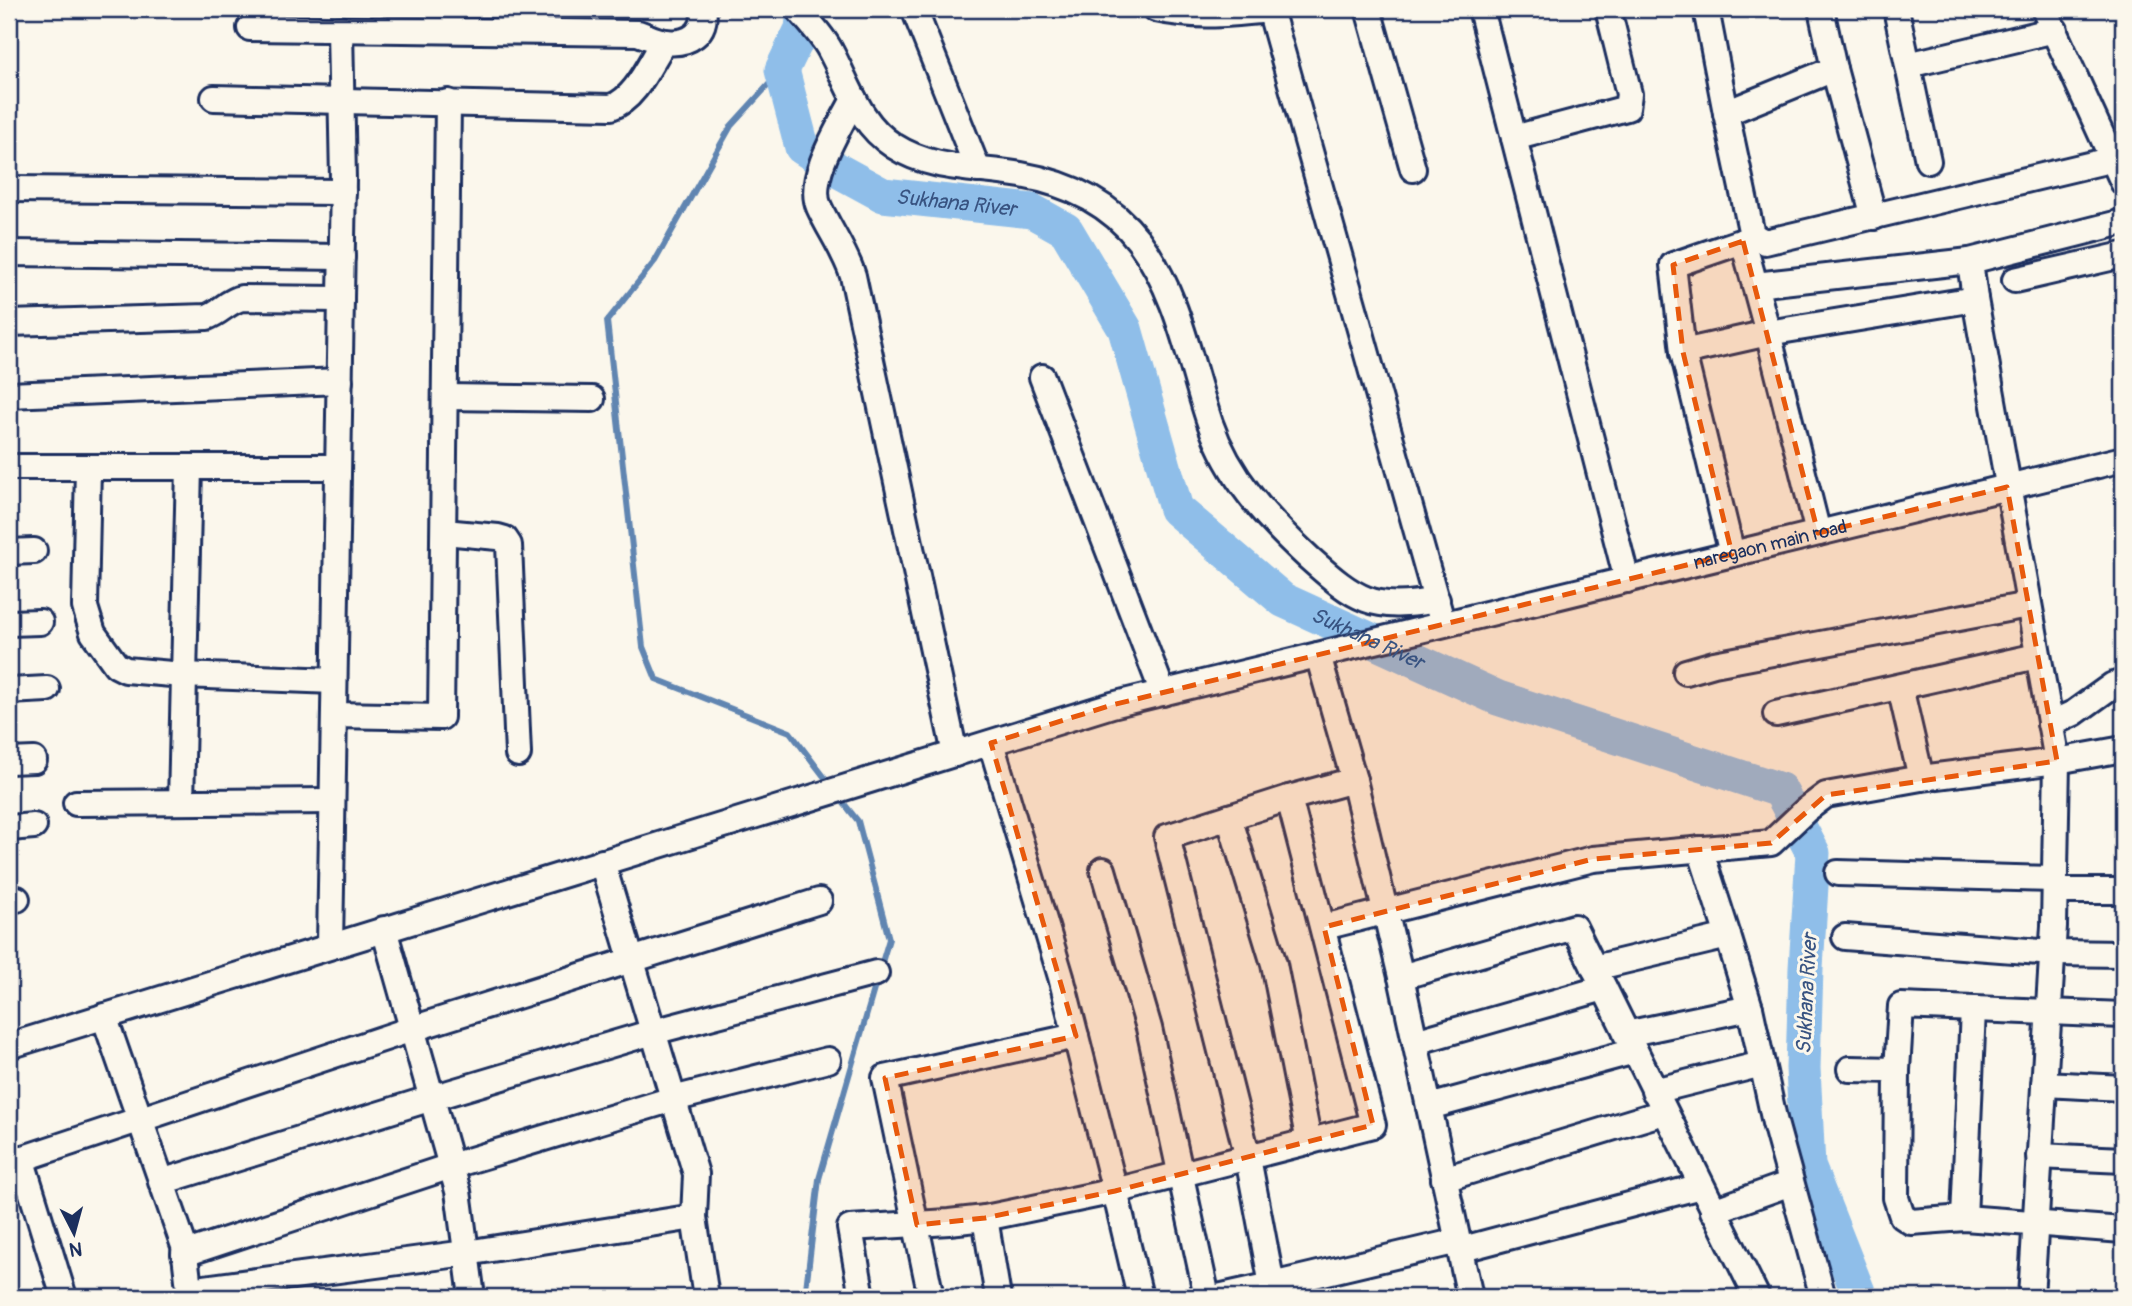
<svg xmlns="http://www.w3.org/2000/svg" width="2132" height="1306" font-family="Pangolin,sans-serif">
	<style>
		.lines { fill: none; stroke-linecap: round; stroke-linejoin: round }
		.stream { stroke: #6185b1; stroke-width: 6 }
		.river { stroke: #8fbee9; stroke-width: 35 }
		.minor-casing { stroke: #1b2f5e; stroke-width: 30 }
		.minor { stroke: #fbf7ec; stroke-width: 24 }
		.marked { fill: #e8590c; fill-opacity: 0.2; stroke: #e8590c; stroke-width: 5; stroke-dasharray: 14 9; stroke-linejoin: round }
		.labels { text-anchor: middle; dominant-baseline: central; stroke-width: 6; stroke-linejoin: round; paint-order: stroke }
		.street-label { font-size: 19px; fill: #1b2f5e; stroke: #fbf7ec }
		.water-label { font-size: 21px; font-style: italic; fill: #385381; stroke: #fbf7ec }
	</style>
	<rect width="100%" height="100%" fill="#fbf7ec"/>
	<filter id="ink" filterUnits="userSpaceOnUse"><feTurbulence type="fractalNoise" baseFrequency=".0143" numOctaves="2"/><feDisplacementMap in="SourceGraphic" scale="14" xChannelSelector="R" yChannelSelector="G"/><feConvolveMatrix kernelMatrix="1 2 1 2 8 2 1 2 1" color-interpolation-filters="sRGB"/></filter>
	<g filter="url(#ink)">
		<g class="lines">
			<!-- stream -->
			<path class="stream" d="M 782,70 L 731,126 L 655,261 L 607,321 L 643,647 L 656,679 L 790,732 L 832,787
				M 838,796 L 858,821 L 889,939 L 880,969
				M 805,1297 L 819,1179 L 877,979"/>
			<!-- river -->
			<path class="river" id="s1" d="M 804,9 L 802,29 L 782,70 L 802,147 L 839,171 L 883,195 L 1032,211 L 1066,230 L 1125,329 L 1176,509 L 1283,600 L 1498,698 L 1780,790 L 1813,853 L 1806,968 L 1803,1068 L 1808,1166 L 1860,1297"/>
			<!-- minor casing -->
			<g class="minor-casing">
				<g id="minor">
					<path d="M 798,9 C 809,22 822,35 830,50 C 849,85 859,124 894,146 C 933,171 977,167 1021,175 C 1067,183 1110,203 1139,241 C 1179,295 1189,361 1210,423 C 1229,478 1267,519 1309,558 C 1356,600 1372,612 1437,600"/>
					<path d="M 914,9 L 978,170"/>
					<path d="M 1156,9 C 1197,18 1229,14 1270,10"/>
					<path d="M 1270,9 L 1440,614"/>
					<path d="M 1368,9 L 1413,169"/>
					<path d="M 1481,9 L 1627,580"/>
					<path d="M 1706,9 L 1726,113"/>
					<path d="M 1896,9 L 1928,161"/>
					<path d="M 2044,9 L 2123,182"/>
					<path d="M 250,28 L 638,33 C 647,36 656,41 665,42 C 688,45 708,33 703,9"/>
					<path d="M 1908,65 L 2055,30"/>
					<path d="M 1834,69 L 1874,217"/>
					<path d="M 214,98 L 611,107 C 636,99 650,63 664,42"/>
					<path d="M 854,99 C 841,125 806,178 819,207 C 830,231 845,251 853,276 L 955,754"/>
					<path d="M 1514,138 L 1627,108 L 1629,94 L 1608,9"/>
					<path d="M 9,189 L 343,192"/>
					<path d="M 1752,235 L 1765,242 L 2114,159"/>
					<path d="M 9,253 L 342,257"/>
					<path d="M 2015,280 L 2123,255"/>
					<path d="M 1755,285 L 1970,261"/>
					<path d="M 1975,299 L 1970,261 L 2123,222"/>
					<path d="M 9,323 L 207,317 C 221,312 228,301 242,298 L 341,299"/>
					<path d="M 1683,352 L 1673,265 L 1743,241"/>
					<path d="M 1042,377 L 1163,693"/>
					<path d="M 9,395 L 340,381"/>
					<path d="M 445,397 L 592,399"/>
					<path d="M 9,467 L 338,467"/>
					<path d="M 88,467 L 85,607 L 93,633 L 116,665 L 126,670 L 183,675 L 334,681"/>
					<path d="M 444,532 L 498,537 L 505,539 L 509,545 L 518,754"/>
					<path d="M 1818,533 L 1768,333 L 1975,299 L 2057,761 L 2054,926 L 2031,1297"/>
					<path d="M 9,552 L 34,551"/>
					<path d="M 1732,554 L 1683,352 L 1768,333 L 1743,241 L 1752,235 L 1726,113 L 1834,69 L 1821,9"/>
					<path d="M 9,623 L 40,622"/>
					<path d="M 1318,655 L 1354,780"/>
					<path d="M 1686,672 L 1714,664 L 2028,605"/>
					<path d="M 1900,687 L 1921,778"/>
					<path d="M 9,691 L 47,689"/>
					<path d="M 1776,714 L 2037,656"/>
					<path d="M 334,715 L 441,717 L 448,102"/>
					<path d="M 2050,724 L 2074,713 L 2113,685 L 2123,682"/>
					<path d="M 991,743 L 1061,977 L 1115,1191 L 1373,1125 L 1289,798 L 1354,780 L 1401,977 L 1470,1297"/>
					<path d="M 9,761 L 34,760"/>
					<path d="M 1289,798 L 1167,837 L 1248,1158 L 1272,1285 L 1458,1241"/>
					<path d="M 181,802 L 189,467"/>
					<path d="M 76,803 L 332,801"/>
					<path d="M 1229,817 L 1274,964 L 1309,1142"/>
					<path d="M 9,828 L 34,826"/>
					<path d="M 1700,849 L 1728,936"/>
					<path d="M 602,862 L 696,1174 L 694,1217 L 706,1297"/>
					<path d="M 1103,870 L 1149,1028 L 1207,1297"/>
					<path d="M 1838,873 L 2055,879"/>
					<path d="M 2055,891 L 2123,891"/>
					<path d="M 9,899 L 17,899"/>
					<path d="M 1324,927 L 1593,859 L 1771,843 L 1806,810 L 1826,795 L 1921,778 L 2057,761 L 2123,749"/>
					<path d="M 384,929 L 458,1191 L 472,1297"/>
					<path d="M 1845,937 L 2053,953 L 2123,954"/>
					<path d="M 330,946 L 343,180 L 340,29"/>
					<path d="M 1594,968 L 1728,936 L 1750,1008 L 1775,1123 L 1823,1297"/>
					<path d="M 1401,977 L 1574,927 L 1757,1297"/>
					<path d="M 104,1016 L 184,1246 L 190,1297"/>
					<path d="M 1626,1034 L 1750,1008"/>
					<path d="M 1415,1042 L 1604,988"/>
					<path id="s2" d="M 9,1046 L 1112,705 L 2123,459"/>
					<path d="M 1850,1069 L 1897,1070 L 1901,1006 L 2123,1015"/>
					<path d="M 1897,1070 L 1896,1198 L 1902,1216 L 1911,1222 L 1964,1218 L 2123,1230"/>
					<path d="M 2044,1084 L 2123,1088"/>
					<path d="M 1654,1091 L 1762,1064"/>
					<path d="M 1429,1107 L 1635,1051"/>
					<path d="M 2039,1156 L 2123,1160"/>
					<path d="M 21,1158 L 64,1297"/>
					<path d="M 9,1163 L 412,1029 L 819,901"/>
					<path d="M 1444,1179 L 1664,1112"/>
					<path d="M 161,1182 L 432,1098 L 653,1032 L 876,973"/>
					<path d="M 1713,1211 L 1791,1183"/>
					<path d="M 985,1218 L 998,1297"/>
					<path d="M 1964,1218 L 1973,1009"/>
					<path d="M 1459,1250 L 1701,1186"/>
					<path d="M 184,1254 L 451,1166 L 673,1099 L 828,1060"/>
					<path d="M 189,1290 L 466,1253 L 694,1217"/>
					<path d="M 862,1297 L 850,1228 L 949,1222 L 985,1218 L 1115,1191 L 1140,1297"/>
					<path d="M 931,1297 L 885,1078 L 1076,1036"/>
					<path d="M 1218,1297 L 1272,1285 L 1274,1297"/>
				</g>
			</g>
			<!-- minor -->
			<use href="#minor" class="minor"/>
		</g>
	</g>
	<!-- marked area -->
	<path class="marked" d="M 1743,241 L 1818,533 L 2007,487 L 2057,761 L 1826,795 L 1771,843 L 1593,859 L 1324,927 L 1373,1125 L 1115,1191 L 985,1218 L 917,1225 L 885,1078 L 1076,1036 L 991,743 L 1112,705 L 1732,554 L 1683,352 L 1673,265 Z"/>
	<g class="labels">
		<!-- street labels -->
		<g class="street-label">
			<text stroke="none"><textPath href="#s2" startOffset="1832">naregaon main road</textPath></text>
		</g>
		<!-- water labels -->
		<g class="water-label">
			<text stroke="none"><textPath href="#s1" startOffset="313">Sukhana River</textPath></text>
			<text stroke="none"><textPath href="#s1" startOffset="964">Sukhana River</textPath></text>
			<text transform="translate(1807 994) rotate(-87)">Sukhana River</text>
		</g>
	</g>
	<!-- margin -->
	<rect width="2132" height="1306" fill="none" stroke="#fbf7ec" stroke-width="35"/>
	<rect x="18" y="18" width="2097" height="1271" fill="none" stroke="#1b2f5e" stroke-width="2.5" filter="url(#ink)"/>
	<!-- north arrow -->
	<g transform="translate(74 1233) rotate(174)" stroke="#fbf7ec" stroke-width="5" paint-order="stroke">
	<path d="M0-5L12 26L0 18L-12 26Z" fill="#1b2f5e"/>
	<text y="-10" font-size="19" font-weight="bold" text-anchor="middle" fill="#1b2f5e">N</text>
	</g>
</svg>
